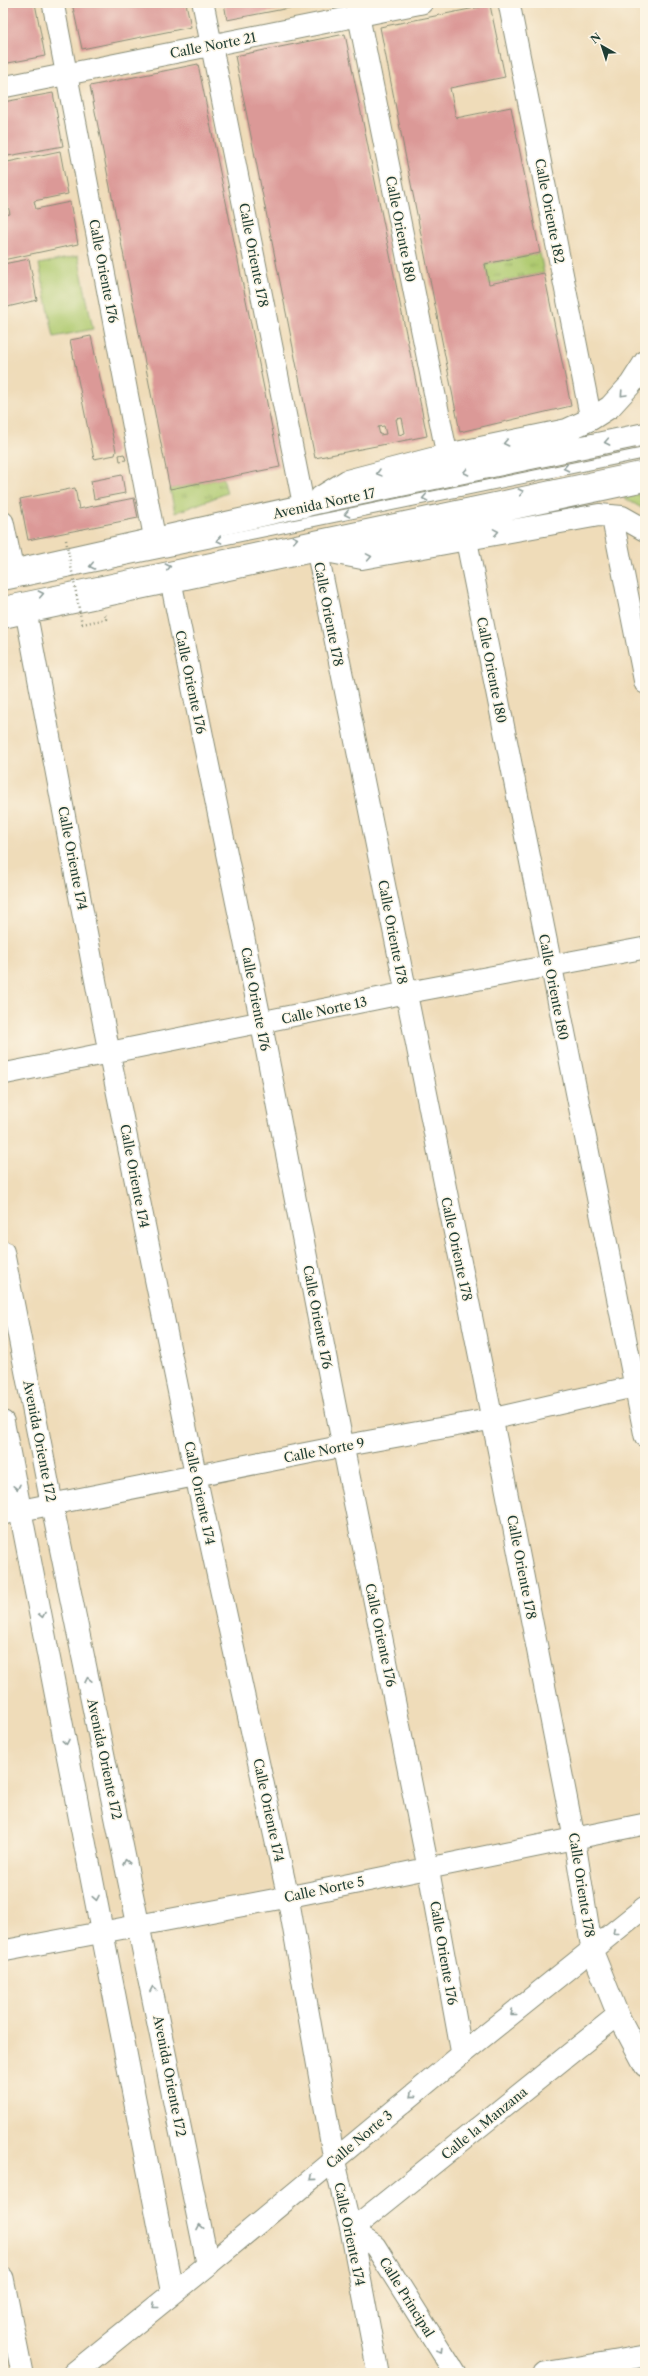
<svg xmlns="http://www.w3.org/2000/svg" width="648" height="2376" font-family="'Libre Caslon Text',serif">
	<style>
		.grass { fill: url(#grass-tufts); stroke: #678452 }
		.pitch { fill: #afca70; stroke: #678452 }
		.building { fill: #db9997; fill-rule: evenodd }
		.lines { fill: none; stroke-linecap: round; stroke-linejoin: round }
		.lane-casing { stroke: #878c76; stroke-width: 12 }
		.street-casing { stroke: #878c76; stroke-width: 23 }
		.secondary-casing { stroke: #878c76; stroke-width: 24 }
		.primary-casing { stroke: #878c76; stroke-width: 24 }
		.path { stroke: #878c76; stroke-width: 2.5; stroke-dasharray: 1 3; stroke-linecap: butt }
		.lane { stroke: #fff; stroke-width: 10 }
		.street { stroke: #fff; stroke-width: 21 }
		.secondary { stroke: #fff; stroke-width: 22 }
		.primary { stroke: #fff; stroke-width: 22 }
		.path-bridge { stroke: #878c76; stroke-width: 2.5; stroke-dasharray: 1 3; stroke-linecap: butt }
		.oneway { stroke: #8f9e9a }
		.labels { text-anchor: middle; dominant-baseline: central; stroke-width: 3; stroke-linejoin: round; paint-order: stroke }
		.street-label { font-size: 13px; fill: #1f3d34; stroke: #fcf5e5 }
	</style>
	<defs>
		<pattern id="grass-tufts" width="24" height="20" patternUnits="userSpaceOnUse"><rect width="24" height="20" fill="#afca70"/><path d="M3 7l-1-3M5 7V3M7 7l1-3M15 17l-1-3M17 17v-4M19 17l1-3" fill="none" stroke="#8ea55d"/></pattern>
	</defs>
	<rect width="100%" height="100%" fill="#fcf5e5"/>
	<filter id="ink" filterUnits="userSpaceOnUse"><feTurbulence type="fractalNoise" baseFrequency=".025" numOctaves="2"/><feDisplacementMap in="SourceGraphic" scale="8" xChannelSelector="R" yChannelSelector="G"/><feConvolveMatrix kernelMatrix="1 2 1 2 8 2 1 2 1" color-interpolation-filters="sRGB"/></filter>
	<filter id="wash" filterUnits="userSpaceOnUse"><feTurbulence type="fractalNoise" baseFrequency=".012" numOctaves="4" result="noise"/><feDisplacementMap in="SourceGraphic" scale="16" xChannelSelector="R" yChannelSelector="G"/><feGaussianBlur stdDeviation="0.9" result="paint"/><feColorMatrix in="noise" values="0 0 0 0 0 0 0 0 0 0 0 0 0 0 0 0 0 1.4 0 .05"/><feComposite in="paint" operator="in"/></filter>
	<g filter="url(#wash)">
		<rect width="100%" height="100%" fill="#efdcb9"/>
		<!-- grass -->
		<path class="grass" d="M 540,253 L 544,273 L 489,284 L 485,264 Z
			M 223,478 L 227,493 L 175,513 L 170,489 Z
			M 645,487 L 645,510 L 616,493 Z"/>
		<!-- pitch -->
		<path class="pitch" d="M 78,256 L 93,329 L 54,337 L 39,264 Z"/>
		<g id="blocks">
			<!-- building -->
			<path class="building" d="M 3,3 L 35,3 L 45,56 L 3,64 Z
				M 72,3 L 186,3 L 191,27 L 82,49 Z
				M 224,3 L 310,3 L 310,4 L 227,20 Z
				M 490,5 L 505,77 L 450,88 L 456,118 L 511,107 L 540,253 L 485,264 L 489,284 L 544,273 L 571,406 L 460,432 L 380,27 Z
				M 345,34 L 427,436 L 315,458 L 235,56 ZM 402,418 L 405,433 L 399,435 L 396,419 ZM 384,426 L 386,434 L 380,435 L 378,427 Z
				M 198,64 L 280,467 L 170,489 L 90,86 Z
				M 53,93 L 63,146 L 8,156 L 3,129 L 3,102 Z
				M 60,151 L 68,194 L 34,201 L 36,209 L 70,202 L 78,244 L 3,260 L 3,215 L 10,214 L 8,206 L 3,207 L 3,163 Z
				M 29,259 L 37,300 L 3,308 L 3,264 Z
				M 91,336 L 116,451 L 115,455 L 94,459 L 70,340 Z
				M 124,454 L 126,460 L 120,461 L 119,455 Z
				M 122,475 L 125,493 L 94,499 L 91,481 Z
				M 75,488 L 79,509 L 134,498 L 138,518 L 28,540 L 20,499 Z"/>
		</g>
	</g>
	<g filter="url(#ink)">
		<use href="#blocks" fill-opacity="0" stroke="#878c76" stroke-width="1"/>
		<g class="lines">
			<!-- lane casing -->
			<g class="lane-casing">
				<path id="lane" d="M 3,585 L 645,453
					M 3,602 L 645,466"/>
			</g>
			<!-- street casing -->
			<g class="street-casing">
				<path id="street" d="M 53,3 L 155,540
					M 203,3 L 304,507
					M 356,3 L 447,455
					M 509,3 L 591,419
					M 3,87 L 422,3
					M 612,516 L 645,683
					M 3,522 L 13,571
					M 466,538 L 645,1436
					M 317,550 L 502,1468 L 574,1837 L 592,1950 L 618,2015 L 645,2066
					M 171,582 L 261,1022 L 343,1446 L 428,1867 L 462,2054
					M 26,612 L 109,1052 L 196,1477 L 288,1897 L 334,2159 L 351,2230 L 378,2373
					M 3,1074 L 405,993 L 645,948
					M 3,1514 L 343,1446 L 492,1419 L 645,1384
					M 3,1951 L 288,1897 L 645,1824
					M 208,2265 L 462,2054 L 645,1907
					M 3,2278 L 22,2373
					M 455,2373 L 375,2246 L 351,2230 L 618,2015
					M 544,2373 L 645,2356"/>
			</g>
			<!-- secondary casing -->
			<g class="secondary-casing">
				<path id="secondary" d="M 3,1252 L 52,1505 L 208,2265 L 74,2373
					M 3,1422 L 172,2292"/>
			</g>
			<!-- primary casing -->
			<g class="primary-casing">
				<path id="primary" d="M 321,497 L 347,481 L 447,455 L 567,430 L 591,419 L 610,407 L 631,384 L 645,362
					M 326,551 L 362,558 L 599,515 L 622,517 L 645,530
					M 3,573 L 329,500 L 645,434
					M 3,617 L 645,480"/>
			</g>
			<!-- path -->
			<path class="path" d="M 82,624 L 106,619 L 105,614"/>
			<!-- lane -->
			<use href="#lane" class="lane"/>
			<!-- street -->
			<use href="#street" class="street"/>
			<!-- secondary -->
			<use href="#secondary" class="secondary"/>
			<!-- primary -->
			<use href="#primary" class="primary"/>
			<!-- path-bridge -->
			<path class="path-bridge" d="M 66,540 L 82,624"/>
		</g>
		<!-- one-way arrows -->
		<defs><path id="oneway-chevron" d="M-2-3.5L2.5 0L-2 3.5" fill="none" stroke-width="1.6" stroke-linecap="round" stroke-linejoin="round"/></defs>
		<g class="oneway">
			<use href="#oneway-chevron" transform="translate(623 394) rotate(133)"/>
			<use href="#oneway-chevron" transform="translate(607 442) rotate(169)"/>
			<use href="#oneway-chevron" transform="translate(506 443) rotate(168)"/>
			<use href="#oneway-chevron" transform="translate(566 468) rotate(168)"/>
			<use href="#oneway-chevron" transform="translate(466 472) rotate(168)"/>
			<use href="#oneway-chevron" transform="translate(379 473) rotate(165)"/>
			<use href="#oneway-chevron" transform="translate(521 492) rotate(-12)"/>
			<use href="#oneway-chevron" transform="translate(425 498) rotate(168)"/>
			<use href="#oneway-chevron" transform="translate(347 514) rotate(168)"/>
			<use href="#oneway-chevron" transform="translate(496 532) rotate(-10)"/>
			<use href="#oneway-chevron" transform="translate(295 539) rotate(-12)"/>
			<use href="#oneway-chevron" transform="translate(219 540) rotate(169)"/>
			<use href="#oneway-chevron" transform="translate(369 557) rotate(-10)"/>
			<use href="#oneway-chevron" transform="translate(92 566) rotate(168)"/>
			<use href="#oneway-chevron" transform="translate(168 567) rotate(-12)"/>
			<use href="#oneway-chevron" transform="translate(41 594) rotate(-12)"/>
			<use href="#oneway-chevron" transform="translate(17 1487) rotate(78)"/>
			<use href="#oneway-chevron" transform="translate(42 1615) rotate(79)"/>
			<use href="#oneway-chevron" transform="translate(88 1680) rotate(-102)"/>
			<use href="#oneway-chevron" transform="translate(66 1742) rotate(79)"/>
			<use href="#oneway-chevron" transform="translate(126 1862) rotate(-102)"/>
			<use href="#oneway-chevron" transform="translate(96 1898) rotate(79)"/>
			<use href="#oneway-chevron" transform="translate(615 1932) rotate(141)"/>
			<use href="#oneway-chevron" transform="translate(153 1989) rotate(-101)"/>
			<use href="#oneway-chevron" transform="translate(513 2013) rotate(141)"/>
			<use href="#oneway-chevron" transform="translate(412 2095) rotate(140)"/>
			<use href="#oneway-chevron" transform="translate(312 2178) rotate(140)"/>
			<use href="#oneway-chevron" transform="translate(200 2227) rotate(-101)"/>
			<use href="#oneway-chevron" transform="translate(155 2306) rotate(141)"/>
			<use href="#oneway-chevron" transform="translate(440 2350) rotate(58)"/>
		</g>
	</g>
	<g class="labels">
		<!-- street labels -->
		<g class="street-label">
			<text transform="translate(213 45) rotate(-11)">Calle Norte 21</text>
			<text transform="translate(550 211) rotate(79)">Calle Oriente 182</text>
			<text transform="translate(401 229) rotate(79)">Calle Oriente 180</text>
			<text transform="translate(254 255) rotate(79)">Calle Oriente 178</text>
			<text transform="translate(104 271) rotate(79)">Calle Oriente 176</text>
			<text transform="translate(324 503) rotate(-12)">Avenida Norte 17</text>
			<text transform="translate(329 614) rotate(79)">Calle Oriente 178</text>
			<text transform="translate(492 670) rotate(79)">Calle Oriente 180</text>
			<text transform="translate(191 682) rotate(78)">Calle Oriente 176</text>
			<text transform="translate(73 858) rotate(79)">Calle Oriente 174</text>
			<text transform="translate(393 932) rotate(79)">Calle Oriente 178</text>
			<text transform="translate(554 987) rotate(79)">Calle Oriente 180</text>
			<text transform="translate(256 999) rotate(79)">Calle Oriente 176</text>
			<text transform="translate(324 1010) rotate(-12)">Calle Norte 13</text>
			<text transform="translate(135 1176) rotate(79)">Calle Oriente 174</text>
			<text transform="translate(457 1249) rotate(78)">Calle Oriente 178</text>
			<text transform="translate(318 1317) rotate(79)">Calle Oriente 176</text>
			<text transform="translate(40 1441) rotate(79)">Avenida Oriente 172</text>
			<text transform="translate(324 1450) rotate(-11)">Calle Norte 9</text>
			<text transform="translate(200 1493) rotate(78)">Calle Oriente 174</text>
			<text transform="translate(522 1567) rotate(79)">Calle Oriente 178</text>
			<text transform="translate(381 1635) rotate(78)">Calle Oriente 176</text>
			<text transform="translate(105 1759) rotate(78)">Avenida Oriente 172</text>
			<text transform="translate(269 1810) rotate(78)">Calle Oriente 174</text>
			<text transform="translate(582 1885) rotate(81)">Calle Oriente 178</text>
			<text transform="translate(324 1889) rotate(-12)">Calle Norte 5</text>
			<text transform="translate(444 1953) rotate(80)">Calle Oriente 176</text>
			<text transform="translate(170 2076) rotate(79)">Avenida Oriente 172</text>
			<text transform="translate(484 2123) rotate(-39)">Calle la Manzana</text>
			<text transform="translate(359 2139) rotate(-40)">Calle Norte 3</text>
			<text transform="translate(350 2234) rotate(78)">Calle Oriente 174</text>
			<text transform="translate(407 2297) rotate(58)">Calle Principal</text>
		</g>
	</g>
	<!-- margin -->
	<rect width="648" height="2376" fill="none" stroke="#fcf5e5" stroke-width="16"/>
	<!-- north arrow -->
	<g transform="translate(602 46) rotate(321)" stroke="#fcf5e5" stroke-width="3" paint-order="stroke">
	<path d="M0-3L7 15L0 10L-7 15Z" fill="#1f3d34"/>
	<text y="-6" font-size="11" font-weight="bold" text-anchor="middle" fill="#1f3d34">N</text>
	</g>
</svg>
